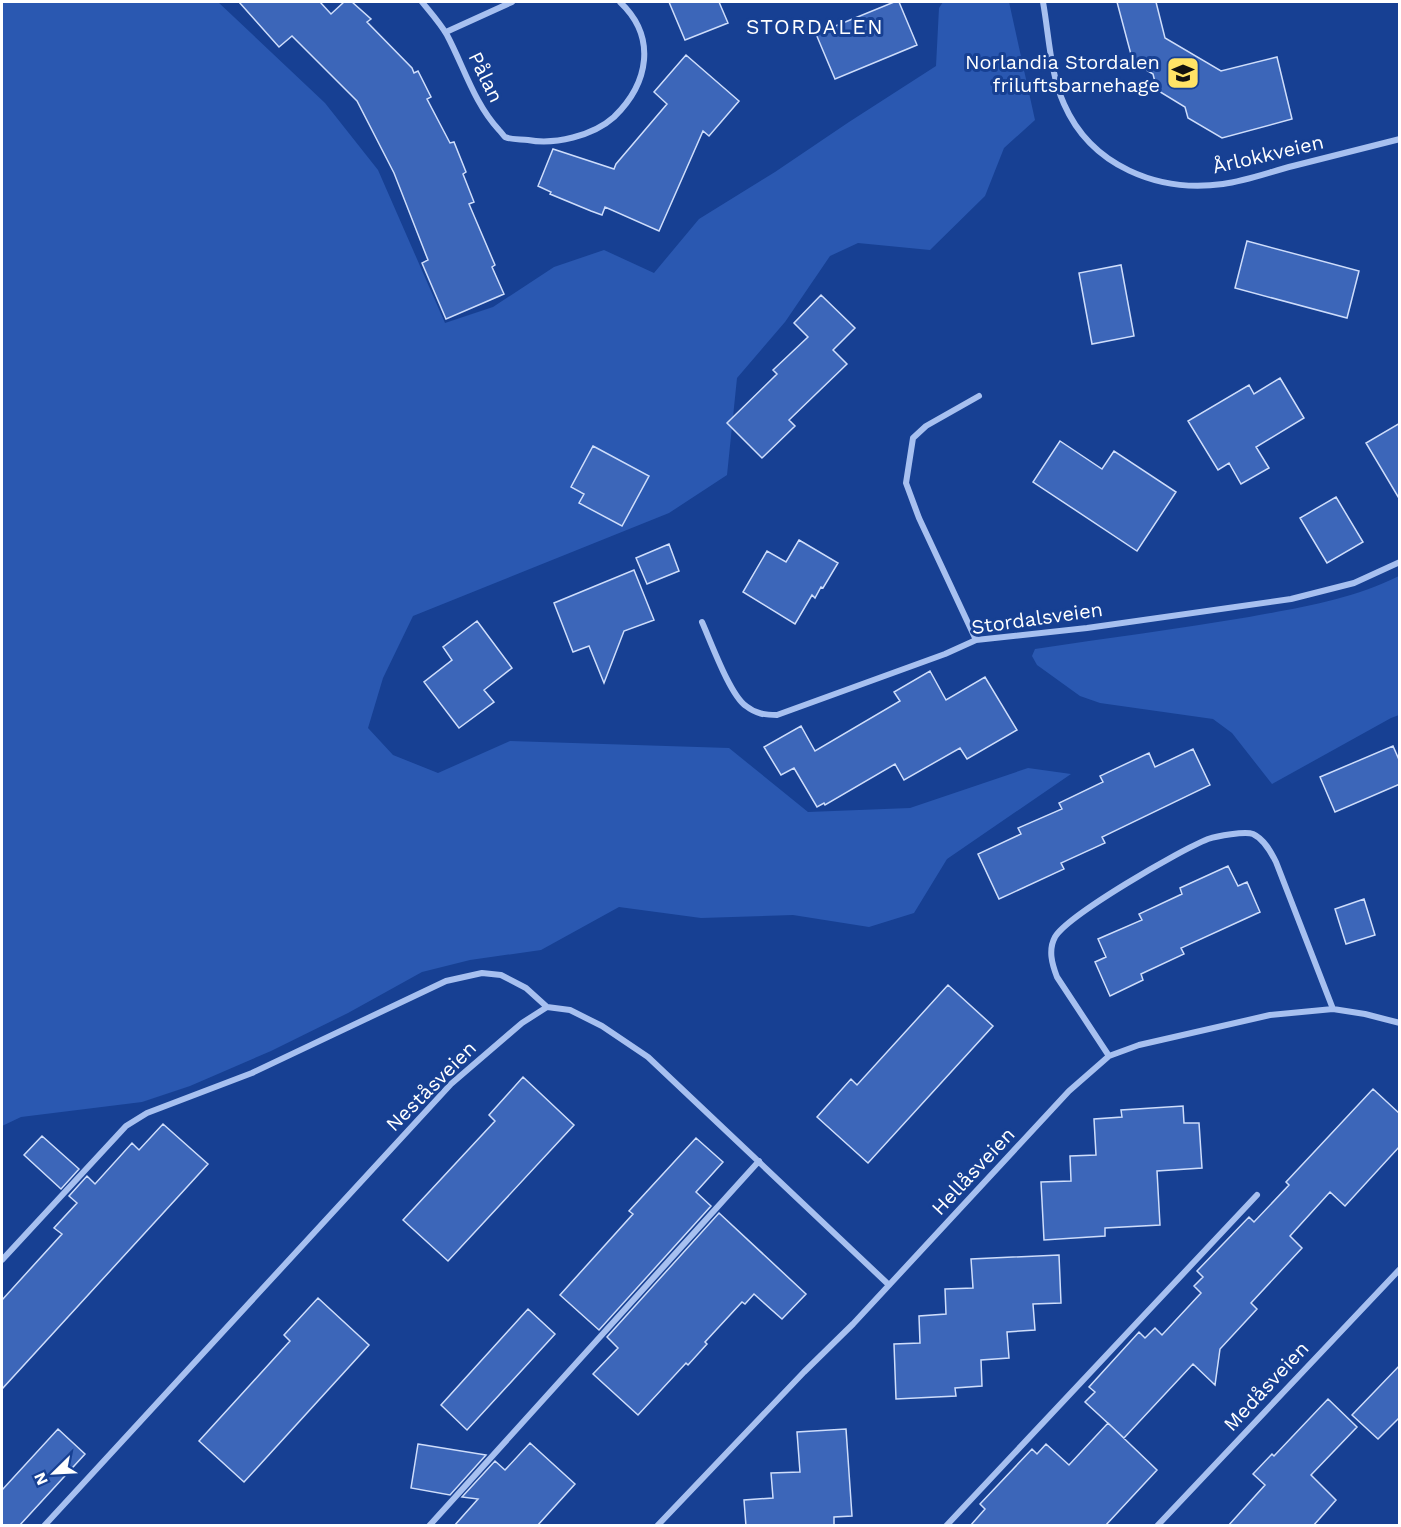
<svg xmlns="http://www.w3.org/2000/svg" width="1401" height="1527" font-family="'Work Sans',sans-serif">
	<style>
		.green { fill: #2a58b1 }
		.building { fill: #3c66b9; stroke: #ceddfb; stroke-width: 1.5 }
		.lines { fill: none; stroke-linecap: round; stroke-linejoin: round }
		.minor { stroke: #a7c0f0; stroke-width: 6 }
		.labels { text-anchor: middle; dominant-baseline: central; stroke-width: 6; stroke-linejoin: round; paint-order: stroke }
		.poi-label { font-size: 20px; fill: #fff; stroke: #174093; text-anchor: end }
		.street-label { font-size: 20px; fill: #fff; stroke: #174093 }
		.neighbourhood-label { font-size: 21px; letter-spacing: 1.5px; fill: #fff; stroke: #174093 }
	</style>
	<rect width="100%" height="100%" fill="#174093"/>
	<!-- green -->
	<path class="green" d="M 2,2 L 218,2 L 325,103 L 378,170 L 445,323 L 493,307 L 554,267 L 604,250 L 654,273 L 699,219 L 775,172 L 849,122 L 936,66 L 939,8 L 943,2 L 1009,2 L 1035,120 L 1004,148 L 985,196 L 930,250 L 858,243 L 830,256 L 785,322 L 737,378 L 727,475 L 669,513 L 413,616 L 383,678 L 368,728 L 393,755 L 438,773 L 510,741 L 729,748 L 808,812 L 910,808 L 1028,768 L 1071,774 L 947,859 L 914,913 L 869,927 L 793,915 L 701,918 L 619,907 L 541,950 L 470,960 L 422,972 L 348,1013 L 271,1051 L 190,1086 L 142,1102 L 21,1117 L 2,1126 Z
		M 1399,576 L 1399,715 L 1391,718 L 1272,784 L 1232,733 L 1213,719 L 1100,703 L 1080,696 L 1037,665 L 1032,656 L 1035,649 C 1107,638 1178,629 1249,617 C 1303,607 1350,600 1399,576 Z"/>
	<!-- building -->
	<path class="building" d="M 239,2 L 320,2 L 331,14 L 344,2 L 352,2 L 371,19 L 367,22 L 412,68 L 414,73 L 418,71 L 431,97 L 427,99 L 450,143 L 454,142 L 466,172 L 463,174 L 474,202 L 469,204 L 495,265 L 492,267 L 504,294 L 446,319 L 422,263 L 428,260 L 394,173 L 357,101 L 292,36 L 279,47 Z
		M 669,2 L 719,2 L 728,23 L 685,40 Z
		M 894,2 L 899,2 L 917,45 L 835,79 L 816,34 Z
		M 1117,2 L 1156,2 L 1165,38 L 1221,71 L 1277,57 L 1292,119 L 1222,138 L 1188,118 L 1185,107 L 1157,90 L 1153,74 L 1133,62 Z
		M 686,55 L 739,101 L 709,136 L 703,131 L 659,231 L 605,207 L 602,215 L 591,211 L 550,194 L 551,192 L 538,186 L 553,149 L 614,169 L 616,164 L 667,104 L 654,92 Z
		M 1247,241 L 1359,271 L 1347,318 L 1235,288 Z
		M 1121,265 L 1134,336 L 1092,344 L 1079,273 Z
		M 821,295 L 855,328 L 833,350 L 847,364 L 789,420 L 795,426 L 762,458 L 727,423 L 777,374 L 773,370 L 808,337 L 794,323 Z
		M 1280,378 L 1304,418 L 1256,447 L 1269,468 L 1241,484 L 1229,463 L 1218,470 L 1188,421 L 1249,385 L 1254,394 Z
		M 1400,423 L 1400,500 L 1366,443 Z
		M 1060,441 L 1102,469 L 1114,451 L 1176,492 L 1137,551 L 1033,482 Z
		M 593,446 L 649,476 L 622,526 L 579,503 L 584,494 L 571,487 Z
		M 1336,497 L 1363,542 L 1327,563 L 1300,518 Z
		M 799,540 L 838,563 L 823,588 L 821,587 L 815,598 L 812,595 L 795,624 L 743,592 L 767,551 L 786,562 Z
		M 669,544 L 679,571 L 647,584 L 636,558 Z
		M 634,570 L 654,620 L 624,631 L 604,683 L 589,646 L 573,652 L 554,603 Z
		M 477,621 L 512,668 L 484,690 L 494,702 L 459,728 L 424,682 L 452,660 L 443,647 Z
		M 930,671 L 946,700 L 985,677 L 1017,730 L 967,759 L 960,748 L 904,780 L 895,764 L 825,805 L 824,803 L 817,807 L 794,768 L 781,775 L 764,747 L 801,726 L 815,751 L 900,701 L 894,692 Z
		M 1393,746 L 1400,762 L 1400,784 L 1335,812 L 1320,777 Z
		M 1193,749 L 1210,785 L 1102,837 L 1105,843 L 1061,863 L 1064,869 L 999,899 L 978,854 L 1021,834 L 1018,828 L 1062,809 L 1059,803 L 1103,782 L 1100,776 L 1149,753 L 1155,767 Z
		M 1228,866 L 1238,886 L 1247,882 L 1260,912 L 1181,948 L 1184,954 L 1141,974 L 1143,980 L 1110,996 L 1095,962 L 1106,957 L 1098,939 L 1142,920 L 1139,914 L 1182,894 L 1180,888 Z
		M 1364,899 L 1375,935 L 1346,944 L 1335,909 Z
		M 948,985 L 993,1026 L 868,1163 L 817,1117 L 851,1079 L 857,1085 Z
		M 523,1077 L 574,1125 L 448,1261 L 403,1220 L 495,1121 L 489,1115 Z
		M 1373,1089 L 1400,1114 L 1400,1146 L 1345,1206 L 1330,1192 L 1290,1236 L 1302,1248 L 1251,1303 L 1257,1309 L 1220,1349 L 1215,1385 L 1193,1364 L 1124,1438 L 1085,1402 L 1095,1392 L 1089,1387 L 1139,1332 L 1145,1338 L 1155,1328 L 1162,1335 L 1201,1293 L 1194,1286 L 1203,1277 L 1197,1271 L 1249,1217 L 1254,1222 L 1289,1185 L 1286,1182 Z
		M 1183,1106 L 1184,1123 L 1199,1123 L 1202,1168 L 1157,1171 L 1160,1225 L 1105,1228 L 1105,1236 L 1044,1240 L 1041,1182 L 1071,1181 L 1070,1156 L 1096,1155 L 1094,1119 L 1122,1117 L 1121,1110 Z
		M 163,1124 L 208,1164 L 2,1389 L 2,1300 L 62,1234 L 54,1228 L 77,1203 L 69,1196 L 87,1176 L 95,1184 L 132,1143 L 139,1150 Z
		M 42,1136 L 79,1169 L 61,1189 L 24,1155 Z
		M 696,1138 L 723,1162 L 696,1192 L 711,1206 L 599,1330 L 560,1295 L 633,1214 L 629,1211 Z
		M 719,1213 L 806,1294 L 782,1319 L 754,1294 L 745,1304 L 742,1302 L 705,1342 L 707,1344 L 688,1365 L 686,1363 L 638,1415 L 593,1374 L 618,1348 L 607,1337 Z
		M 1059,1255 L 1061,1303 L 1033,1304 L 1035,1330 L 1007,1332 L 1009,1358 L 981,1360 L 982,1386 L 955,1388 L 956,1396 L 896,1399 L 894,1344 L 920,1343 L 919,1316 L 946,1314 L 945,1289 L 973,1288 L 971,1259 Z
		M 318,1298 L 369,1345 L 244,1482 L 199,1441 L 290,1341 L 284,1335 Z
		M 528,1309 L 555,1334 L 467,1430 L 441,1405 Z
		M 1400,1365 L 1400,1417 L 1378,1439 L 1352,1415 Z
		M 1328,1399 L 1357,1427 L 1311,1475 L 1336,1500 L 1313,1526 L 1228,1526 L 1265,1485 L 1253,1474 L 1272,1454 L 1274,1456 Z
		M 1108,1423 L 1157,1470 L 1105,1526 L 970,1526 L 985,1509 L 980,1504 L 1032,1449 L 1037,1454 L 1046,1444 L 1069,1465 Z
		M 58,1429 L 85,1454 L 19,1526 L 2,1526 L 2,1490 Z
		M 846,1429 L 852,1516 L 834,1517 L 834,1526 L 746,1526 L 744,1500 L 773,1498 L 771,1473 L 800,1472 L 797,1432 Z
		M 530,1443 L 575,1484 L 537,1526 L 454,1526 L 478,1499 L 462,1497 L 495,1461 L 505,1470 Z
		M 418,1444 L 486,1455 L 450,1495 L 411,1488 Z"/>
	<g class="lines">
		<!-- minor -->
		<path class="minor" d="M 422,2 C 430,12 440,23 447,35 C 464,67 474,103 499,130 C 501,132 503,135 505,137 C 511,140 521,139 528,140 C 554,145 593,136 614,117 C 649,83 657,37 620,2
			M 1043,2 C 1049,35 1050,73 1064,104 C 1091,166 1158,193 1223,184 C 1246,181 1270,172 1293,166 C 1329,157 1364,148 1400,139
			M 446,32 L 512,2
			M 702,622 C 711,642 730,695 746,706 C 756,714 765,715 777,715 L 945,654 L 976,640 L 1087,628 L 1291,599 L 1354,583 L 1400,562
			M 976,640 L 919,518 L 906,483 L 913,438 L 926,426 L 979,396
			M 1109,1056 L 1057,977 C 1052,964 1048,950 1055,937 C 1068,915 1180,850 1208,839 C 1217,836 1245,831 1253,834 C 1264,839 1271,852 1276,862 L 1333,1009
			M 2,1260 L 126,1126 L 147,1113 L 252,1073 L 446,981 L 482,973 L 501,975 L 526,988 L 547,1007
			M 44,1526 L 451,1084 L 522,1023 L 547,1007 L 570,1010 L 602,1026 L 648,1057 L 889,1285
			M 429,1526 L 759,1161
			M 657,1526 L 804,1372 L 853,1324 L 1069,1091 L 1109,1056 L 1139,1045 L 1270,1015 L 1333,1009 L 1365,1014 L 1400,1023
			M 946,1526 L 1257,1195
			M 1157,1526 L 1400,1269"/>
	</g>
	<!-- icons -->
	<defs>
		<g id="school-square" transform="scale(1.725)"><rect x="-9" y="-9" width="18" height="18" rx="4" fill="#ffe366" stroke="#174093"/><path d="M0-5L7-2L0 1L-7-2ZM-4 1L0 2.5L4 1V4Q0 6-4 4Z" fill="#111"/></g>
	</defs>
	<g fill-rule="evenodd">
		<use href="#school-square" x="1183" y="73"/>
	</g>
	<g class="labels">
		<!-- poi labels -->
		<g class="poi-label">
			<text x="1160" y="62">Norlandia Stordalen<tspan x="1160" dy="23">friluftsbarnehage</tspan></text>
		</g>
		<!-- street labels -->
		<g class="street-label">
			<text transform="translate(486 77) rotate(64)">Pålan</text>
			<text transform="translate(1268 154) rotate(-13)">Årlokkveien</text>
			<text transform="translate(1037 618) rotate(-8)">Stordalsveien</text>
			<text transform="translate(431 1086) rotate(-45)">Neståsveien</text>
			<text transform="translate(973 1171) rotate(-47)">Hellåsveien</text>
			<text transform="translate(1266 1386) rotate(-47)">Medåsveien</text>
		</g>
		<!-- neighbourhood labels -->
		<g class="neighbourhood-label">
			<text x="815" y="26">STORDALEN</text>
		</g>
	</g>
	<!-- border -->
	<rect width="1401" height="1527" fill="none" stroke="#ffffff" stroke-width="6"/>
	<!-- north arrow -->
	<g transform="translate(54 1473) rotate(246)" stroke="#174093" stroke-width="4.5" paint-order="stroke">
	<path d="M0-4.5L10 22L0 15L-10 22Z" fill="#ffffff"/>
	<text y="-9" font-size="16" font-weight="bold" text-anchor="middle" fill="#ffffff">N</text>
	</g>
</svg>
